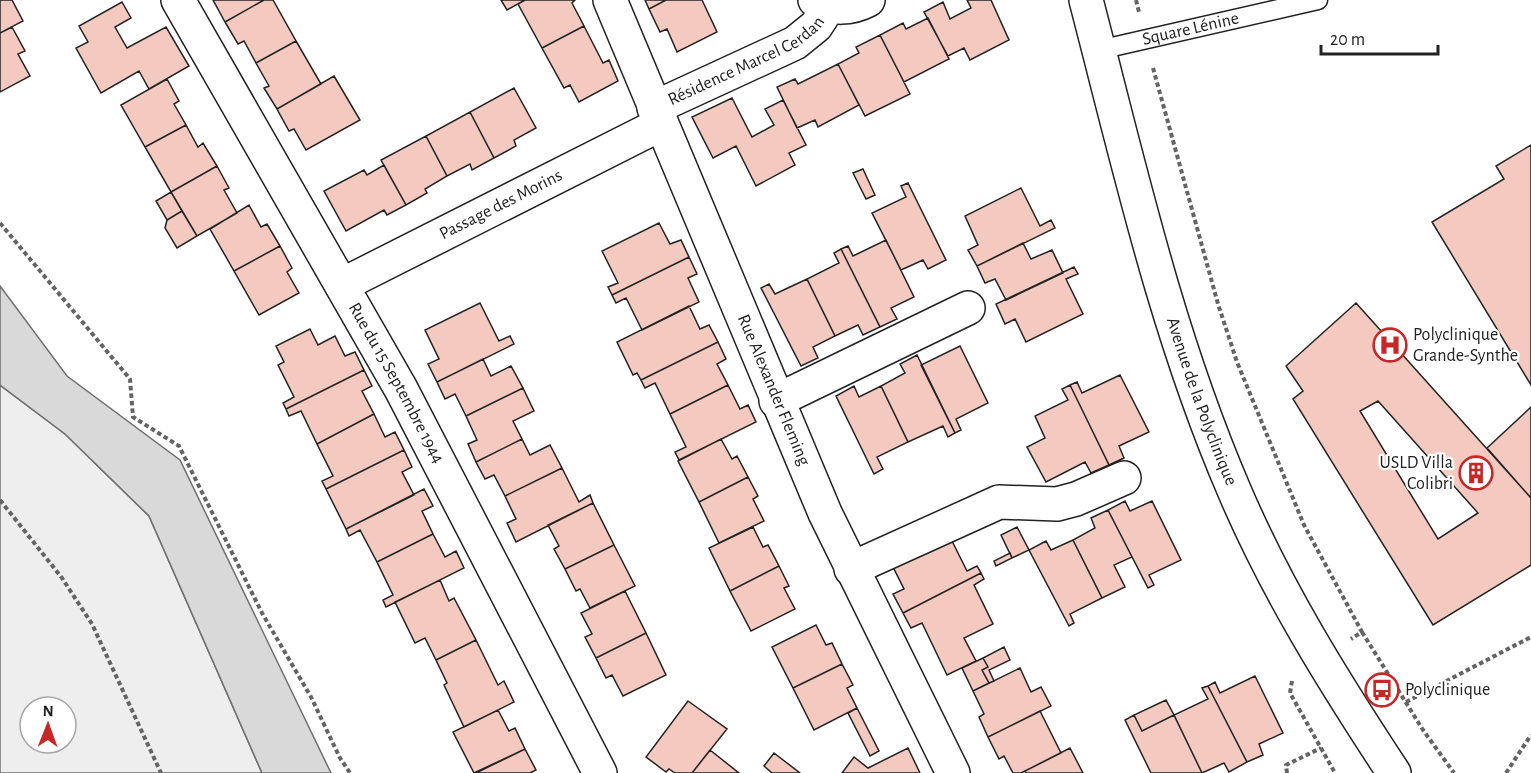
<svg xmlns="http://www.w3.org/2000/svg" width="1531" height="773" font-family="'Alegreya Sans',sans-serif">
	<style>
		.green { fill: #eee; stroke: #6f6f6f; stroke-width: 1.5; fill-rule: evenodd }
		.water { fill: #d9d9d9; stroke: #6f6f6f; stroke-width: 1.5 }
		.building { fill: #f3c9c0; stroke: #222; stroke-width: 1.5; fill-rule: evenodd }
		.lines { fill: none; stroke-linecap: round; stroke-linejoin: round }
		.lane-casing { stroke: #222; stroke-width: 21 }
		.street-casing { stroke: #222; stroke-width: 36 }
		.secondary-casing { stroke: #222; stroke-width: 36 }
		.path { stroke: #646464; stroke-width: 4; stroke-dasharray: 4.5 3; stroke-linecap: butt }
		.lane { stroke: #fff; stroke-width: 18 }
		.street { stroke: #fff; stroke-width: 33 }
		.secondary { stroke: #fff; stroke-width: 33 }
		.labels { text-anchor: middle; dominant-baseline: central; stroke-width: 4.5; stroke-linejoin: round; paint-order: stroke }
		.street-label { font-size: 18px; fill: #222; stroke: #fff }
		.poi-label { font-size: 18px; fill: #222; stroke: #fff; text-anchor: start }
	</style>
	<rect width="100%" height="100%" fill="#fff"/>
	<!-- green -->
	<path class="green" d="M 0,385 L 65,434 L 149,516 L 262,773 L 0,773 ZM 30,707 L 66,707 L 66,743 L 30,743 Z"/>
	<!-- water -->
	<path class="water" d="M 0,286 L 67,376 L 180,460 L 331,773 L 262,773 L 149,516 L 65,434 L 0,385 Z"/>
	<!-- building -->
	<path class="building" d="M 0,0 L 12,0 L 23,21 L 0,33 Z
		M 213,0 L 264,0 L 225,22 Z
		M 264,0 L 273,0 L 296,41 L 256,63 L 244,41 L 238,44 L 225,22 Z
		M 501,0 L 525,0 L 507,10 Z
		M 525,0 L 575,0 L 572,3 L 584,26 L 542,48 L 518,4 Z
		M 645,0 L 666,0 L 649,9 Z
		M 666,0 L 702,0 L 717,32 L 677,52 L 667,29 L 660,32 L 649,9 Z
		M 967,0 L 991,0 L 1009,40 L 970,60 L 964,48 L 948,56 L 924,12 L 943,2 L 950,19 L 971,8 Z
		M 122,2 L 131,18 L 115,27 L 127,48 L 166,27 L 189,66 L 149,89 L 139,71 L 101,93 L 76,48 L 88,42 L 79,26 Z
		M 928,18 L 949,59 L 904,82 L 880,35 L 903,23 L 906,29 Z
		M 584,26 L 603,63 L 609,60 L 618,81 L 579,102 L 570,85 L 564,88 L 542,48 Z
		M 12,27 L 25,51 L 18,54 L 30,76 L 0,92 L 0,33 Z
		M 880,35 L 910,94 L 865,116 L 838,64 L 859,53 L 856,47 Z
		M 296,41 L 321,84 L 277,109 L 264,88 L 269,86 L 256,63 Z
		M 838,64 L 859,105 L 818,127 L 815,120 L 797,128 L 777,87 L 795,79 L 798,84 Z
		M 334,76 L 360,120 L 306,150 L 294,129 L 289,131 L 277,109 Z
		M 167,79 L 179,101 L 174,104 L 186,125 L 145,147 L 121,105 Z
		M 514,88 L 536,128 L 514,140 L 516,146 L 494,158 L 470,112 Z
		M 732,98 L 752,137 L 774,125 L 765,109 L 783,100 L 806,145 L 789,153 L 795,165 L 756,186 L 736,146 L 713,158 L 692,117 Z
		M 470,112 L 494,158 L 472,170 L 470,164 L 447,176 L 426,136 Z
		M 186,125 L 198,147 L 203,143 L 217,166 L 171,192 L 145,147 Z
		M 426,136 L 447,176 L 425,189 L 427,193 L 406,205 L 381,160 Z
		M 1531,145 L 1531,385 L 1432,222 L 1504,179 L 1496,166 Z
		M 384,165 L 406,205 L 387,215 L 384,210 L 346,231 L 324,191 L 364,170 L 367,175 Z
		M 217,166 L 229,188 L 224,190 L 237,213 L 197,236 L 171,192 Z
		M 863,169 L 875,195 L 866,199 L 853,173 Z
		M 908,183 L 946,260 L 928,269 L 923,260 L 901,270 L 872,213 L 906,197 L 901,186 Z
		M 1021,188 L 1040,226 L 1051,220 L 1055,228 L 977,266 L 968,250 L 978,245 L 965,216 Z
		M 171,192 L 182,211 L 167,220 L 156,201 Z
		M 249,205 L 261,227 L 267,224 L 280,246 L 234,271 L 210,229 Z
		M 182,211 L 197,236 L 177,248 L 165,228 L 167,220 Z
		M 659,223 L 670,244 L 681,240 L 689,257 L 612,295 L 608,287 L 618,283 L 602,251 Z
		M 886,240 L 914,297 L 891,308 L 897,319 L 880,327 L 841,249 L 848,246 L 853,256 Z
		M 1023,243 L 1031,259 L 1052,250 L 1063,273 L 1006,300 L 995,279 L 985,283 L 977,266 Z
		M 280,246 L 292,268 L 287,272 L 299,293 L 259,315 L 234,271 Z
		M 841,249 L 880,327 L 863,335 L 858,325 L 835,336 L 807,279 L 839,263 L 834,253 Z
		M 689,257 L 697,274 L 688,278 L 699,302 L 642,330 L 626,298 L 616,303 L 612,295 Z
		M 1074,267 L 1078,274 L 1066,279 L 1083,314 L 1026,342 L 1015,319 L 1005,324 L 996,304 Z
		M 807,279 L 835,336 L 813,347 L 818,358 L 801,366 L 761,288 L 769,284 L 775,294 Z
		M 480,303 L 499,341 L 510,336 L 514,344 L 437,382 L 428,364 L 439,359 L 425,330 Z
		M 1356,303 L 1531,498 L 1531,565 L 1433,625 L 1293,399 L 1303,391 L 1286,366 ZM 1378,401 L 1478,513 L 1438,539 L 1360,411 Z
		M 689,306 L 700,329 L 709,325 L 718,342 L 641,380 L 637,373 L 633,375 L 617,342 Z
		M 310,329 L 318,345 L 335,336 L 345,356 L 355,352 L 364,370 L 286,409 L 283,403 L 294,397 L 278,365 L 284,362 L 276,346 Z
		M 718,342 L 726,359 L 717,364 L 728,385 L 670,414 L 655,383 L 645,388 L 641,380 Z
		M 960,346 L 988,403 L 956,419 L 961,430 L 955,433 L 921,365 Z
		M 917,355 L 955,433 L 948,437 L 943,426 L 908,442 L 881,386 L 905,373 L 900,364 Z
		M 483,359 L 491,376 L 511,366 L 523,388 L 466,416 L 455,394 L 445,399 L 437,382 Z
		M 364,370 L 372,386 L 362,391 L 374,414 L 317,444 L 301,411 L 289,416 L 286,409 Z
		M 1120,375 L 1149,432 L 1119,446 L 1124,458 L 1109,465 L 1070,385 L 1077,382 L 1082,393 Z
		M 728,385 L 740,409 L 748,405 L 756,422 L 679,460 L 675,452 L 686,447 L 670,414 Z
		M 1070,385 L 1109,465 L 1091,473 L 1085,462 L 1046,482 L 1027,447 L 1045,438 L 1035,416 L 1068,400 L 1062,389 Z
		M 854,386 L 859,397 L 881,386 L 908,442 L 877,457 L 883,469 L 874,474 L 836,396 Z
		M 523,388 L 534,411 L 513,421 L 522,439 L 476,462 L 468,444 L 477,440 L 466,416 Z
		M 1531,407 L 1531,498 L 1487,448 Z
		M 374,414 L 385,437 L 395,432 L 404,450 L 326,489 L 322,481 L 333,476 L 317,444 Z
		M 522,439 L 530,455 L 550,445 L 562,468 L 505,496 L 494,475 L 485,479 L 476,462 Z
		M 721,439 L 732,459 L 737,456 L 748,477 L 699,502 L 678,461 Z
		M 404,450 L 412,467 L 402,472 L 414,495 L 346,529 L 326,489 Z
		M 562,468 L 579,502 L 590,495 L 593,503 L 516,542 L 507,523 L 516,519 L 505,496 Z
		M 748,477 L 758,496 L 753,499 L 764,521 L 719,543 L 699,502 Z
		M 424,489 L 433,506 L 422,511 L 433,534 L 377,562 L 360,530 L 349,536 L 346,529 Z
		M 1125,501 L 1130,511 L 1152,501 L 1181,560 L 1149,575 L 1154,585 L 1148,588 L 1108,510 Z
		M 593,503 L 614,545 L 565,569 L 554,549 L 559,546 L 548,525 Z
		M 1108,510 L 1132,557 L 1114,565 L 1125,587 L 1102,598 L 1073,540 L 1095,528 L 1091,518 Z
		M 753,527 L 763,547 L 768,545 L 779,566 L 730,591 L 709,548 Z
		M 1017,527 L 1029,550 L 1012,558 L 1001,535 Z
		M 433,534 L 445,557 L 456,551 L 464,568 L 386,607 L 383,600 L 393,595 L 377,562 Z
		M 951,539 L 967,571 L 977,566 L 981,573 L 903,613 L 893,594 L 904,589 L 893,567 Z
		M 1073,540 L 1102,598 L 1070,614 L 1074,623 L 1069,626 L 1029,550 L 1046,541 L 1051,550 Z
		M 614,545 L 635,586 L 590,608 L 580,589 L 576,591 L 565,569 Z
		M 1010,553 L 1012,558 L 996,566 L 994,561 Z
		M 779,566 L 789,586 L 784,588 L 795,609 L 751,631 L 730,591 Z
		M 981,573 L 984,579 L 974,585 L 993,624 L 964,638 L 976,661 L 947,675 L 922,623 L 911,628 L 903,613 Z
		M 440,580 L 449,601 L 454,598 L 476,640 L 436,660 L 425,638 L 415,643 L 395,602 Z
		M 625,591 L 646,633 L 596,658 L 585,637 L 592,634 L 581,613 Z
		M 816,625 L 826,645 L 832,643 L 842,664 L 793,688 L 772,647 Z
		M 646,633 L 666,675 L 623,696 L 612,675 L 606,678 L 596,658 Z
		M 476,640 L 498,685 L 504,681 L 514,702 L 464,727 L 444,685 L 447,683 L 436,660 Z
		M 1004,647 L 1010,660 L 989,670 L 994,681 L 989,683 L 982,670 L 988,667 L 983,658 Z
		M 983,658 L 988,667 L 982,670 L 989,683 L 973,691 L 962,668 Z
		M 842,664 L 853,685 L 847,688 L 857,708 L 814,730 L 793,688 Z
		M 1020,668 L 1031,692 L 1041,687 L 1051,706 L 988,737 L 979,717 L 984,714 L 973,691 Z
		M 1255,676 L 1283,733 L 1259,744 L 1263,755 L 1247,762 L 1208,686 L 1215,682 L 1220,693 Z
		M 1208,686 L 1247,762 L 1229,772 L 1224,763 L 1202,773 L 1174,715 L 1208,699 L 1202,688 Z
		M 1166,700 L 1174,715 L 1142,731 L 1134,715 Z
		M 688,701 L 727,729 L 692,773 L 675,773 L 669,769 L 666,772 L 646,757 Z
		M 857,708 L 879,751 L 870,756 L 848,713 Z
		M 498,710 L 509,731 L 515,728 L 525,749 L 474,773 L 453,732 Z
		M 1040,711 L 1061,753 L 1021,773 L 1013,773 L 1004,756 L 999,759 L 988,737 Z
		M 1134,715 L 1142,731 L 1174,715 L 1202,773 L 1151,773 L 1125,720 Z
		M 908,748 L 920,773 L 842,773 L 854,757 L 868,768 Z
		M 1070,748 L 1083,773 L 1026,773 L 1025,771 Z
		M 525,749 L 536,770 L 530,773 L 476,773 Z
		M 710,750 L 739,773 L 692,773 Z
		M 774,753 L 800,773 L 772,773 L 764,766 Z"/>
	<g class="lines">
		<!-- lane casing -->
		<g class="lane-casing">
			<g id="lane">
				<path id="s1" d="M 1099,50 L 1318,0"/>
			</g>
		</g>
		<!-- street casing -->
		<g class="street-casing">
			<g id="street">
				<path id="s2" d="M 178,0 L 401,389 L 600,773"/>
				<path id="s3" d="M 610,0 L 825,513 L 953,773"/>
				<path d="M 815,0 C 832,10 851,9 868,0"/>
				<path id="s4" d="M 654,108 L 795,43 L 816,26 L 829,6"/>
				<path id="s5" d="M 342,285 L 661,124"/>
				<path d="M 776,401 L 968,308"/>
				<path d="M 851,569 L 999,502 L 1057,504 L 1076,499 L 1124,478"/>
			</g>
		</g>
		<!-- secondary casing -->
		<g class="secondary-casing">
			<g id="secondary">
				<path id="s6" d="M 1086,0 C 1129,165 1166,332 1234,490 C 1277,591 1334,682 1394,773"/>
			</g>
		</g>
		<!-- path -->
		<path class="path" d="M 1136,0 L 1139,12
			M 1153,68 L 1218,304 L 1237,362 L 1304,525 L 1362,632 L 1351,639
			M 0,223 L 130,379 L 133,417 L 179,446 L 262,613 L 311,697 L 340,758 L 350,773
			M 0,500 L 62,578 L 92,624 L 161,773
			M 1362,632 L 1423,730 L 1454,773
			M 1292,681 L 1290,693 L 1335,773
			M 1406,702 L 1531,637
			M 1287,773 L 1286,765 L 1321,748
			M 1506,773 L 1531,735"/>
		<!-- lane -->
		<use href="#lane" class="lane"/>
		<!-- street -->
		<use href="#street" class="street"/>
		<!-- secondary -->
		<use href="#secondary" class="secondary"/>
	</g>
	<!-- icons -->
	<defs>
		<g id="hospital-ring" transform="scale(1.725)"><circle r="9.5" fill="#fff" stroke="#c62828" stroke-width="1.5"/><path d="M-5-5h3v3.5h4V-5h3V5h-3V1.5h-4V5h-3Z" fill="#c62828"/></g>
		<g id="building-ring" transform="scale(1.725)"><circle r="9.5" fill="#fff" stroke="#c62828" stroke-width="1.5"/><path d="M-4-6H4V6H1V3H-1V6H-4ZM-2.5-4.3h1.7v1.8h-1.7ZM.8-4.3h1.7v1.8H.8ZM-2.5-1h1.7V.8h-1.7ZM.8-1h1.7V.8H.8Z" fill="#c62828"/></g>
		<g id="bus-ring" transform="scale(1.725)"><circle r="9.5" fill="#fff" stroke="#c62828" stroke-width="1.5"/><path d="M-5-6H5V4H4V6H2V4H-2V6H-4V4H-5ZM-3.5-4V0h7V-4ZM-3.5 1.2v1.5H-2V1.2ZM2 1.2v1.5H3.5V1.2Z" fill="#c62828"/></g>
	</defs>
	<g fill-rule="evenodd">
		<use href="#hospital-ring" x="1390" y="345"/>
		<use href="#building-ring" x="1476" y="473"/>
		<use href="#bus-ring" x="1382" y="690"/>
	</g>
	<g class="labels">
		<!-- street labels -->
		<g class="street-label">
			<text stroke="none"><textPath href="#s1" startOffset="94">Square Lénine</textPath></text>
			<text stroke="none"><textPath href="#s4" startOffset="104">Résidence Marcel Cerdan</textPath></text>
			<text stroke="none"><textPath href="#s5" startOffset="178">Passage des Morins</textPath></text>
			<text stroke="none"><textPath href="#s2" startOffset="441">Rue du 15 Septembre 1944</textPath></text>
			<text stroke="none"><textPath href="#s3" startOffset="423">Rue Alexander Fleming</textPath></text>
			<text stroke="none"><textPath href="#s6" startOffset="418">Avenue de la Polyclinique</textPath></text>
		</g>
		<!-- poi labels -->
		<g class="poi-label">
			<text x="1413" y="335">Polyclinique<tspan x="1413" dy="21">Grande-Synthe</tspan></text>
			<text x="1453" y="463" text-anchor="end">USLD Villa<tspan x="1453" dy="21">Colibri</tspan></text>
			<text x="1405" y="690">Polyclinique</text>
		</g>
	</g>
	<!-- north arrow -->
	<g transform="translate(48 725) rotate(1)"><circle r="28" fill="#ffffff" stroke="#a7a7a7" stroke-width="1.5"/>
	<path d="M0-4.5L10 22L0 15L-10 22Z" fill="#c62828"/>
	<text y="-9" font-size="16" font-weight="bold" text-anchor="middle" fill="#222222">N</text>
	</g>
	<!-- scale -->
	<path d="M1321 45v9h117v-9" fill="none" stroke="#222222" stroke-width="3"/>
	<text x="1330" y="45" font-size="18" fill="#222222" stroke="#ffffff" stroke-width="4.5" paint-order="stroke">20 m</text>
</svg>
